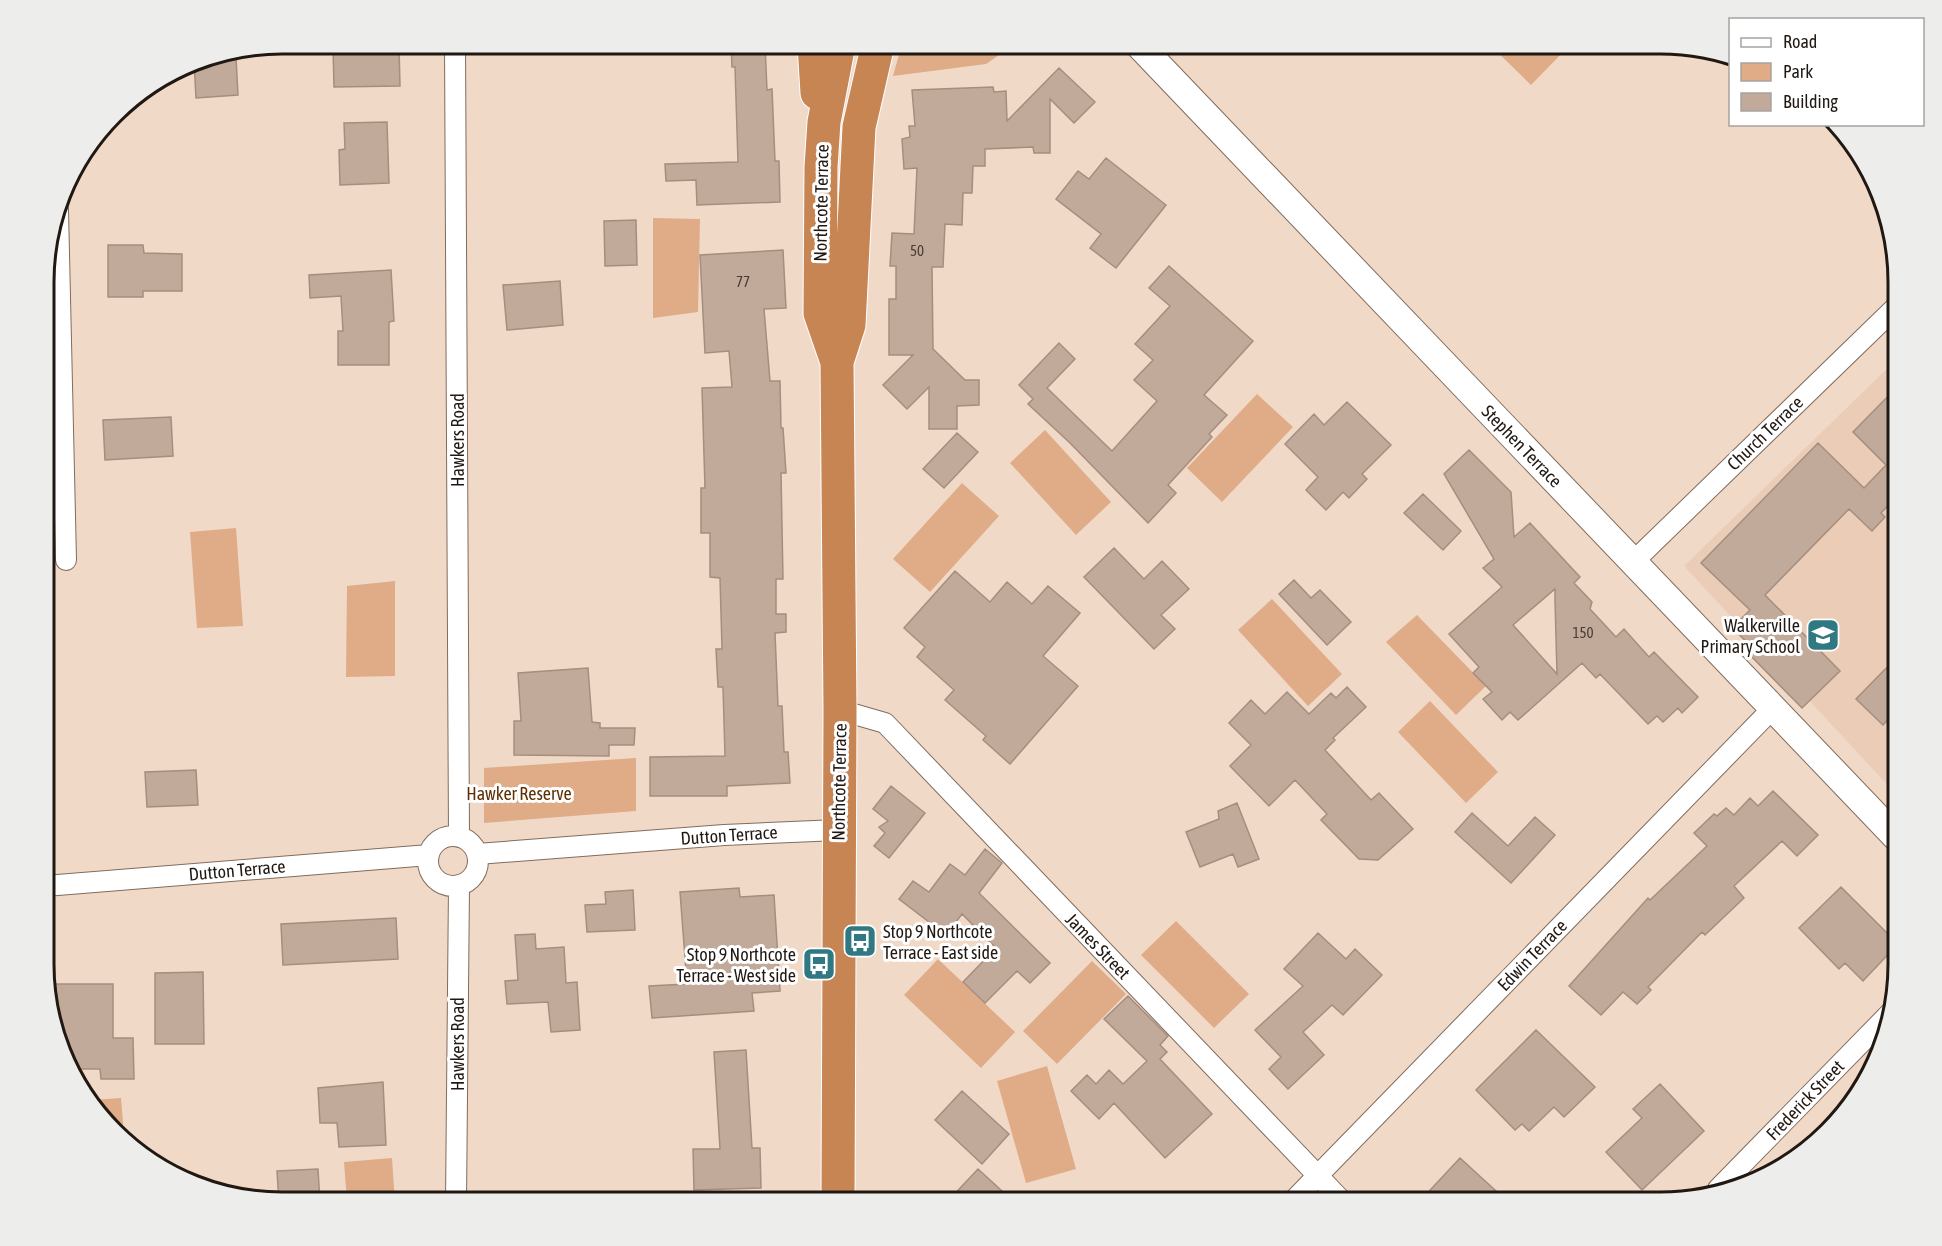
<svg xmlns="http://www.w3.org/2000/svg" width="1942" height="1246" font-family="'Asap Condensed',sans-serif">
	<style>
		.built { fill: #ebccb6 }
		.green { fill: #dfac87 }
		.building { fill: #c2aa9a; stroke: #a58e7e; stroke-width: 1.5; fill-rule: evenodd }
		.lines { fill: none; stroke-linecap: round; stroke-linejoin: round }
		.street-casing { stroke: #816c5d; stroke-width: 22 }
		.secondary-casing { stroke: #816c5d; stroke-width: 29 }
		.highway-casing { stroke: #fff; stroke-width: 35 }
		.street { stroke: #fff; stroke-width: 20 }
		.secondary { stroke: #fff; stroke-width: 27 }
		.highway { stroke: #c68552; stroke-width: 33 }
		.labels { text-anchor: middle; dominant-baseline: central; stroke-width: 6; stroke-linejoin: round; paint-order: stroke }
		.number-label { font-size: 15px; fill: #493c34 }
		.street-label { font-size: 18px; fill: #211812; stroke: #fff }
		.poi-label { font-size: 18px; fill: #211812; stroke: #fff; text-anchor: end }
		.park-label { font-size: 18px; fill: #5d3004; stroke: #fff }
		.rim { fill: none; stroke: #211812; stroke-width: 3 }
	</style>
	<rect width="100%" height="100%" fill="#f1d9c8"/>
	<!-- built -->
	<path class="built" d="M 1898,358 L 1898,796 L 1684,566 Z"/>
	<!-- green -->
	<path class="green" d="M 902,44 L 1015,44 L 986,64 L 893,76 Z
		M 1489,44 L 1568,44 L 1570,45 L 1531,85 Z
		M 653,218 L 700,219 L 698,312 L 653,318 Z
		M 1257,394 L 1293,427 L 1222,502 L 1187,468 Z
		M 1045,430 L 1111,502 L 1076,535 L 1010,463 Z
		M 962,483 L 999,516 L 930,592 L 893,559 Z
		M 236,528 L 243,626 L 197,628 L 190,532 Z
		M 395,581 L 395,676 L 346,677 L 347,586 Z
		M 1272,599 L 1342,674 L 1308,706 L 1238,630 Z
		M 1417,615 L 1486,686 L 1456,715 L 1386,642 Z
		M 1430,701 L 1498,772 L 1466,803 L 1398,732 Z
		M 636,758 L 636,811 L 484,823 L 484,768 Z
		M 1176,921 L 1249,994 L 1214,1028 L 1141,955 Z
		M 938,959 L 1015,1032 L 981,1068 L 904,995 Z
		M 1092,961 L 1126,994 L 1057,1064 L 1023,1031 Z
		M 1047,1066 L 1076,1169 L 1026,1183 L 997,1081 Z
		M 121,1098 L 124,1135 L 91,1100 Z
		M 392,1158 L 395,1202 L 347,1202 L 344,1162 Z"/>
	<!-- building -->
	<path class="building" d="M 731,44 L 765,44 L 767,90 L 772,89 L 775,161 L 779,161 L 780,202 L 697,205 L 696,180 L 666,181 L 665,164 L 738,162 L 735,67 L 732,67 Z
		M 399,46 L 400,86 L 334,87 L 333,47 Z
		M 236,57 L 238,95 L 196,98 L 194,61 Z
		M 1059,68 L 1095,102 L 1074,123 L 1050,99 L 1050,153 L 1034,153 L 1033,147 L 985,149 L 985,166 L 973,166 L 972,193 L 963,193 L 962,225 L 945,224 L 943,267 L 932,267 L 933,349 L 965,380 L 979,380 L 979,405 L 957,406 L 957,429 L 929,429 L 929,387 L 907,409 L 883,385 L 913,355 L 889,355 L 889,299 L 896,299 L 896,266 L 890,266 L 892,233 L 914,234 L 917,168 L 904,169 L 902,139 L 910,137 L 909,126 L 915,126 L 912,90 L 993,87 L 994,92 L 1006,91 L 1007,121 Z
		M 387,122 L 389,183 L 340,185 L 339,150 L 345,149 L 344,123 Z
		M 1106,158 L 1166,205 L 1116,268 L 1090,248 L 1101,234 L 1056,199 L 1078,171 L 1089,179 Z
		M 636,220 L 637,265 L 605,266 L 604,221 Z
		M 108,245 L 143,245 L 144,253 L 182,254 L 182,291 L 143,291 L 143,297 L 108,297 Z
		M 783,250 L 786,308 L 764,309 L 770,381 L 780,381 L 781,428 L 783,428 L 786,473 L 781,473 L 783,579 L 776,579 L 776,614 L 786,614 L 786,632 L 775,633 L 778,706 L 782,706 L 784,752 L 788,752 L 790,783 L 727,786 L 727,796 L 650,796 L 650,757 L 725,756 L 723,687 L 718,687 L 716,649 L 722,649 L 720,578 L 710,577 L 710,533 L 701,533 L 701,488 L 705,488 L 702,388 L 732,387 L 729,351 L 705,353 L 700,255 Z
		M 1169,266 L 1253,341 L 1204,395 L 1227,415 L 1209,434 L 1212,437 L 1168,485 L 1176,493 L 1148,523 L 1070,443 L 1028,404 L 1033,399 L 1019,385 L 1059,343 L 1075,359 L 1047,388 L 1112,451 L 1157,401 L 1134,380 L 1153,360 L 1135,344 L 1170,306 L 1149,288 Z
		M 391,270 L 394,321 L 389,322 L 389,365 L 338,365 L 338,331 L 343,331 L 341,296 L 310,298 L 309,275 Z
		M 560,281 L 563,325 L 507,330 L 503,285 Z
		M 1898,386 L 1898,495 L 1881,513 L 1885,517 L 1872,531 L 1849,509 L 1765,595 L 1840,671 L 1802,708 L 1746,651 L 1751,646 L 1732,628 L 1750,610 L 1701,563 L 1818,443 L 1864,488 L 1886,465 L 1853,432 Z
		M 1347,402 L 1391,445 L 1362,474 L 1367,479 L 1349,498 L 1343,492 L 1326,510 L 1306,490 L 1318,477 L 1285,444 L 1314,414 L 1324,425 Z
		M 171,417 L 173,456 L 105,460 L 103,420 Z
		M 957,433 L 978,452 L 944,488 L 923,469 Z
		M 1469,450 L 1511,492 L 1514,537 L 1530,523 L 1580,577 L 1574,583 L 1592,602 L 1590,609 L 1616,637 L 1624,629 L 1649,657 L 1654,652 L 1698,697 L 1682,713 L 1678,708 L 1663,722 L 1657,716 L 1648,724 L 1600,674 L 1596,678 L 1582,663 L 1518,720 L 1510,712 L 1502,720 L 1483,699 L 1492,692 L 1473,673 L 1479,667 L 1449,634 L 1502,587 L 1483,568 L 1494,559 L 1444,474 ZM 1555,589 L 1555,601 L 1557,674 L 1513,625 Z
		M 1423,494 L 1461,531 L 1443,550 L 1404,513 Z
		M 1114,548 L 1144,579 L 1162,561 L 1189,589 L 1161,615 L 1175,629 L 1154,649 L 1084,577 Z
		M 955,571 L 990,602 L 1007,582 L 1032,604 L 1048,586 L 1080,613 L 1043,656 L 1078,686 L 1010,764 L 983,740 L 986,736 L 945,700 L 954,690 L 917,657 L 925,647 L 904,628 Z
		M 1294,580 L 1311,598 L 1320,590 L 1351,622 L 1327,645 L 1279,594 Z
		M 1898,656 L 1898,709 L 1883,725 L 1856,699 Z
		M 588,668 L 592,722 L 600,723 L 600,728 L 635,728 L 634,745 L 609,745 L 609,756 L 514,755 L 514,721 L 521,721 L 518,673 Z
		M 1347,687 L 1366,707 L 1333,738 L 1335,740 L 1325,750 L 1371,800 L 1379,793 L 1413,829 L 1378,860 L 1359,859 L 1321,820 L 1327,814 L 1295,780 L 1269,806 L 1230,766 L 1251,745 L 1229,723 L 1251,700 L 1265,714 L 1287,692 L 1309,714 L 1331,693 L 1336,698 Z
		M 196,770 L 198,805 L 147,807 L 145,772 Z
		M 891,786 L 925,813 L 889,858 L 874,846 L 885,833 L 879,827 L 888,821 L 873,809 Z
		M 1773,791 L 1818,835 L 1797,856 L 1782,841 L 1734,886 L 1744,898 L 1705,935 L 1702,932 L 1648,987 L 1651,990 L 1637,1004 L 1623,992 L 1601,1015 L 1569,986 L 1648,898 L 1650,900 L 1707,846 L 1694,833 L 1714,814 L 1717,816 L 1726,808 L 1734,815 L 1750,798 L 1758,806 Z
		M 1237,803 L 1259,859 L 1238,867 L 1233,854 L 1200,867 L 1186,832 L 1219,819 L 1218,811 Z
		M 1472,813 L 1508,846 L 1535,817 L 1555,835 L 1511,883 L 1455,832 Z
		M 985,849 L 1002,863 L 979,893 L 1050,963 L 1030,983 L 1017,971 L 985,1003 L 963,982 L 996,948 L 962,914 L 946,935 L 899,899 L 913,881 L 929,892 L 950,864 L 965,875 Z
		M 1841,887 L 1898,944 L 1863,981 L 1845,963 L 1839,969 L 1799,928 Z
		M 739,888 L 740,897 L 774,895 L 780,991 L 752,993 L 754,1011 L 652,1018 L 649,986 L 687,984 L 680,892 Z
		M 633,890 L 635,930 L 587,932 L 585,905 L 606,904 L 605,892 Z
		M 396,918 L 398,959 L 283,965 L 281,924 Z
		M 1318,933 L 1346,959 L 1355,949 L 1382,975 L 1343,1015 L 1332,1005 L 1303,1032 L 1324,1055 L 1288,1089 L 1269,1069 L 1281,1057 L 1255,1030 L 1303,986 L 1284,969 Z
		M 535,934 L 536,949 L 564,947 L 566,983 L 577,982 L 580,1030 L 551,1032 L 548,1002 L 507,1004 L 505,981 L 518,980 L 515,935 Z
		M 203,972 L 204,1044 L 155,1044 L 155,973 Z
		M 54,984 L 113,984 L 113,1038 L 133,1038 L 134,1079 L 101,1079 L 100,1069 L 71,1069 L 49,1007 L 54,1007 Z
		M 1128,996 L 1168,1036 L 1160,1045 L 1167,1052 L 1160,1059 L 1212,1114 L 1165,1158 L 1114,1103 L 1099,1119 L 1071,1091 L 1087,1075 L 1096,1084 L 1109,1070 L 1123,1084 L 1147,1061 L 1104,1019 Z
		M 1536,1030 L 1595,1087 L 1564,1117 L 1554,1107 L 1529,1131 L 1522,1124 L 1515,1130 L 1476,1090 Z
		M 746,1050 L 752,1148 L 760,1148 L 761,1188 L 694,1190 L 693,1149 L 720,1149 L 714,1052 Z
		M 383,1082 L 386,1145 L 339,1147 L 337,1123 L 320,1123 L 318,1088 Z
		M 1660,1084 L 1704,1131 L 1642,1190 L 1606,1152 L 1642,1118 L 1633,1109 Z
		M 962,1091 L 1009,1134 L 982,1164 L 935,1120 Z
		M 1460,1158 L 1508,1202 L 1419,1202 Z
		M 318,1169 L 320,1202 L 279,1202 L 277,1171 Z
		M 978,1169 L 1014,1202 L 947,1202 Z"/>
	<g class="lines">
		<!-- street casing -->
		<g class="street-casing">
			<path id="street" d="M 455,44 L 459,837
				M 58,210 L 66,560
				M 1633,562 L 1898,305
				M 840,710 L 885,723 L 1343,1202
				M428 861a25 25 0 1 1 50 0a25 25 0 1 1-50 0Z
				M 477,854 L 724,835 L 838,830
				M 45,886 L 429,855
				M 1718,1189 L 1892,1011
				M 456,1202 L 459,885
				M 1292,1202 L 1773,708"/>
		</g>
		<!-- secondary casing -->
		<g class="secondary-casing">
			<path id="secondary" d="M 1138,44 L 1898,839"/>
		</g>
		<!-- highway casing -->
		<g class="highway-casing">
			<path id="highway" d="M 814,44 L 817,93
				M 837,362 L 820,313 L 821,167 L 824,122 L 839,44
				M 838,1202 L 840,710 L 837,362 L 849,325 L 859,127 L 878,44"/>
		</g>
		<!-- street -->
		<use href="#street" class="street"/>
		<!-- secondary -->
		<use href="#secondary" class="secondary"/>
		<!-- highway -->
		<use href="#highway" class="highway"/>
	</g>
	<!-- icons -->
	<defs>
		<g id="school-square" transform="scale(1.725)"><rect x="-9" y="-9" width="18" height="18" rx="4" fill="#307882" stroke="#fff"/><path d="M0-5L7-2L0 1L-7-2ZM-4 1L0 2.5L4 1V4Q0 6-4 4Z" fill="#fff"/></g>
		<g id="bus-square" transform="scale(1.725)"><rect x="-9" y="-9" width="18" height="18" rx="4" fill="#307882" stroke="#fff"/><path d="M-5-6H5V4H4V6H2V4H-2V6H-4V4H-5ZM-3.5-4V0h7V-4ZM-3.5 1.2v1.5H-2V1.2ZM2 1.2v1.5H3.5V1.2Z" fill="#fff"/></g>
	</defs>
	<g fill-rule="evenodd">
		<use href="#school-square" x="1823" y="635"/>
		<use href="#bus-square" x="860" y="941"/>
		<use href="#bus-square" x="819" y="964"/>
	</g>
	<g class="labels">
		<!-- number labels -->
		<g class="number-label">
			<text x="917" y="250">50</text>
			<text x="743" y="281">77</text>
			<text x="1583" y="632">150</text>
		</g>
		<!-- street labels -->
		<g class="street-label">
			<text transform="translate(821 203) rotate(-89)">Northcote Terrace</text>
			<text transform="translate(1765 433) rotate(-44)">Church Terrace</text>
			<text transform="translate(457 440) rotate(-90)">Hawkers Road</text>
			<text transform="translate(1522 446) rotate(46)">Stephen Terrace</text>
			<text transform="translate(839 782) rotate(-89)">Northcote Terrace</text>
			<text transform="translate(729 835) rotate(-4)">Dutton Terrace</text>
			<text transform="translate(237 870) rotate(-5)">Dutton Terrace</text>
			<text transform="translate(1098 946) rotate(46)">James Street</text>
			<text transform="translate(1532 955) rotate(-46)">Edwin Terrace</text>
			<text transform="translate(457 1044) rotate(-90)">Hawkers Road</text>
			<text transform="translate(1805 1100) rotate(-46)">Frederick Street</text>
		</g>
		<!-- poi labels -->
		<g class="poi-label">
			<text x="1800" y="625">Walkerville<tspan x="1800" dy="21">Primary School</tspan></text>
			<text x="883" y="931" text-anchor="start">Stop 9 Northcote<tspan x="883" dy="21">Terrace - East side</tspan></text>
			<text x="796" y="954">Stop 9 Northcote<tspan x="796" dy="21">Terrace - West side</tspan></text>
		</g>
		<!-- park labels -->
		<g class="park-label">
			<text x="519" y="793">Hawker Reserve</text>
		</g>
	</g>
	<!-- crop -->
	<path d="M0 0H1942V1246H0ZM282 54H1660A228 228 0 0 1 1888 282V964A228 228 0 0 1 1660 1192H282A228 228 0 0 1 54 964V282A228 228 0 0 1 282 54Z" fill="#ededec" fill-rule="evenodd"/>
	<path class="rim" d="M282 54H1660A228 228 0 0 1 1888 282V964A228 228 0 0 1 1660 1192H282A228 228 0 0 1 54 964V282A228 228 0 0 1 282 54Z"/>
	<!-- legend -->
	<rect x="1729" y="18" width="195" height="108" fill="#ffffff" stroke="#a6a3a0" stroke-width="1.5"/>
	<rect x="1741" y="38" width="30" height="9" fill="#ffffff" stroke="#a6a3a0" stroke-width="1.5"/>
	<text x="1783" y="48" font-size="18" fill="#211812">Road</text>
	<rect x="1741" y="63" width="30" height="18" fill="#dfac87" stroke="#a6a3a0" stroke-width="1.5"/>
	<text x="1783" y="78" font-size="18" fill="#211812">Park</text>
	<rect x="1741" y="93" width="30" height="18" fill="#c2aa9a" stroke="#a6a3a0" stroke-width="1.5"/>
	<text x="1783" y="108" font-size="18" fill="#211812">Building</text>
</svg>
